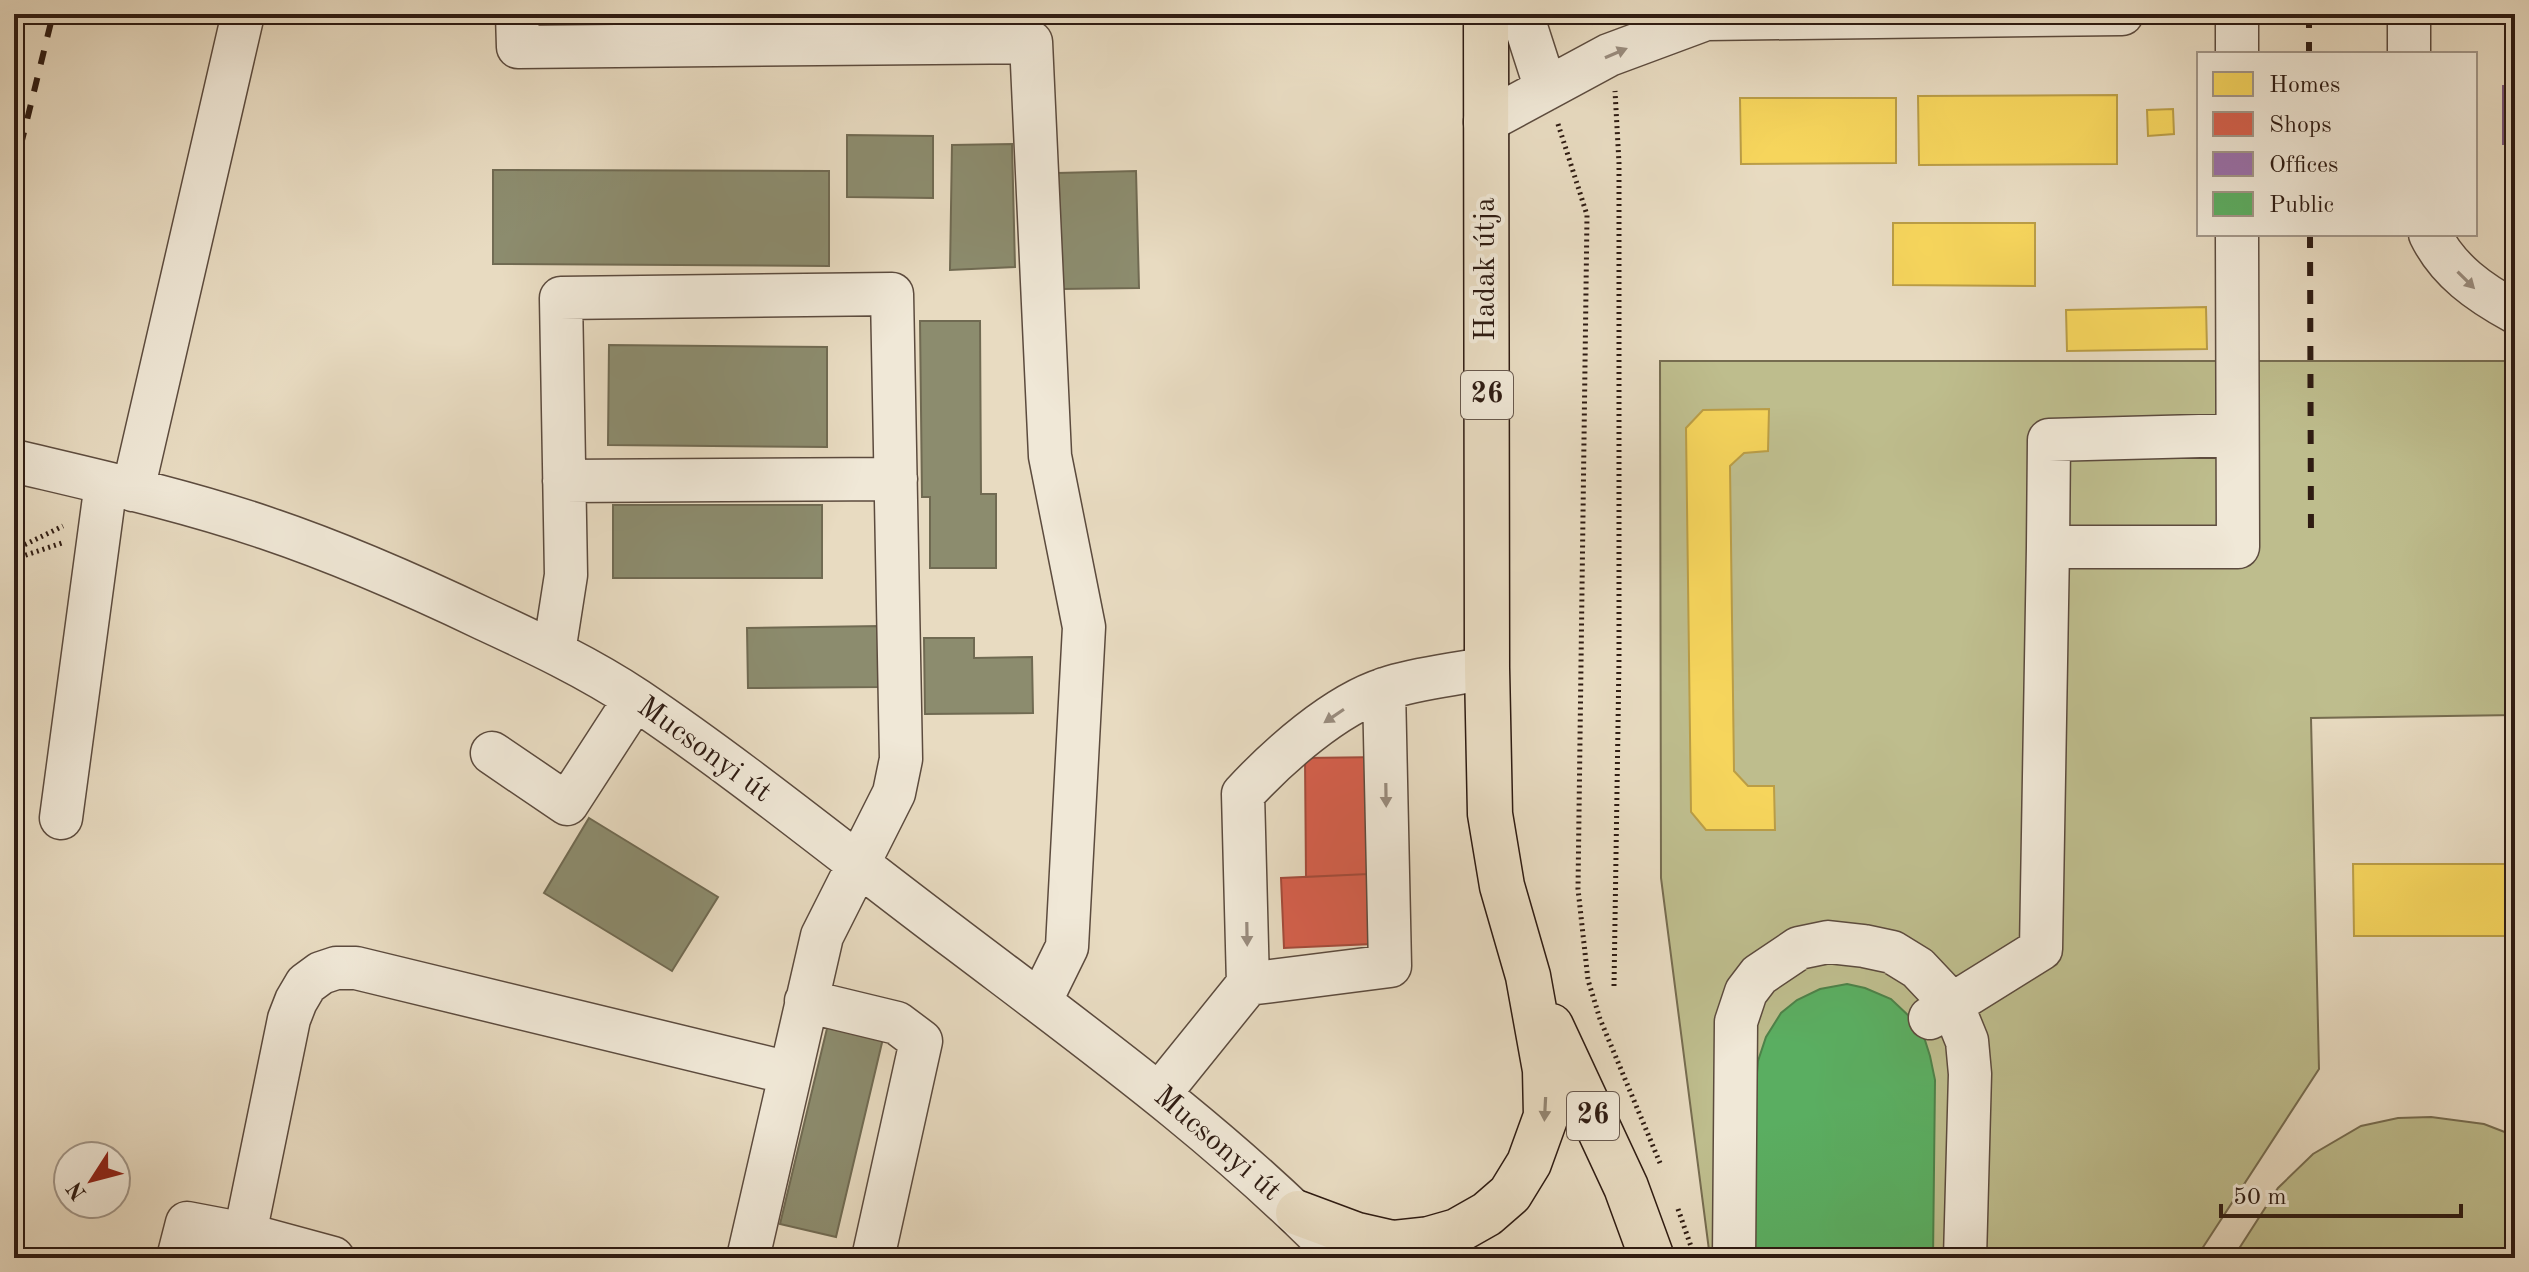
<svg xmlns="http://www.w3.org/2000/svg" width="2529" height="1272" font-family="'Old Standard TT',serif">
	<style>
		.green { fill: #bebd8d; stroke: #766c50; stroke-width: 2 }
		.homes { fill: #f6d55c; stroke: #ba9d46; stroke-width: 2 }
		.shops { fill: #d6604d; stroke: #a44b3b; stroke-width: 2 }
		.offices { fill: #9970ab; stroke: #79567d; stroke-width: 2 }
		.public { fill: #5aae61; stroke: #4d8249; stroke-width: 2 }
		.industry { fill: #8c8c6e; stroke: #706a52; stroke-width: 2 }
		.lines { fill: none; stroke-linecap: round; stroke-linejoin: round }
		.minor-casing { stroke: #5c4b3e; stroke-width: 45 }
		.major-casing { stroke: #2e1b12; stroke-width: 47 }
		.path { stroke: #2e1b12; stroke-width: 5; stroke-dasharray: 2 4; stroke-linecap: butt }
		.minor { stroke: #f0e8d7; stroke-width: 42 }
		.major { stroke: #e8dbc1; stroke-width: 44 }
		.rail { stroke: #2e1b12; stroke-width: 6; stroke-dasharray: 14 14; stroke-linecap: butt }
		.oneway { fill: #998c7e }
		.oneway2 { fill: #948572 }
		.labels { text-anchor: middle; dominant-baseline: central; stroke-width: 8; stroke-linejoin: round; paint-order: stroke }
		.shield { fill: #f0e8d7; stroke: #68584d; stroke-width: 2 }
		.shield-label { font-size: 28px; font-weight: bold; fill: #2e1b12 }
		.street-label { font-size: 30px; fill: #2e1b12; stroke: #f0e8d7 }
	</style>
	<rect width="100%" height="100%" fill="#e8dbc1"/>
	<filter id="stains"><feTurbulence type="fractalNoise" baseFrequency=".0025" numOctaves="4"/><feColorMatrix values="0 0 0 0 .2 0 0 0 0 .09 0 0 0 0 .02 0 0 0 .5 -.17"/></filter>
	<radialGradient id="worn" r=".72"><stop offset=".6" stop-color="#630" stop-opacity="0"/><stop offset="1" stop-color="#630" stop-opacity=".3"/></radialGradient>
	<!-- green -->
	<path class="green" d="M 1660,361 L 2515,361 L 2515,715 L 2311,718 L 2319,1069 L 2196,1258 L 1710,1258 L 1661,878 Z
		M 2431,1117 L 2484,1124 L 2515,1136 L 2515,1258 L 2233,1258 L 2278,1188 L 2313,1154 L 2361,1126 L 2398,1118 Z"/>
	<!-- homes -->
	<path class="homes" d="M 2117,95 L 2117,164 L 1919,165 L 1918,96 Z
		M 1740,98 L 1896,98 L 1896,163 L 1741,164 Z
		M 2173,109 L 2174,134 L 2148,136 L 2147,110 Z
		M 1893,223 L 2035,223 L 2035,286 L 1893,285 Z
		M 2206,307 L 2207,349 L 2067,351 L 2066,310 Z
		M 1769,409 L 1768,451 L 1744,453 L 1730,466 L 1734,771 L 1748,786 L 1774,786 L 1775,830 L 1706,830 L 1691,812 L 1686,428 L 1703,410 Z
		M 2353,864 L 2515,864 L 2515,936 L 2354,936 Z"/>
	<!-- shops -->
	<path class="shops" d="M 1383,757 L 1368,874 L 1306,877 L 1305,758 Z
		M 1368,874 L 1372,944 L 1284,948 L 1281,878 Z"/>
	<!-- offices -->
	<path class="offices" d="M 2503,86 L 2515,86 L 2515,144 L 2503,144 Z"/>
	<!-- public -->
	<path class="public" d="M 1847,984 L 1865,988 L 1891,999 L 1911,1018 L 1923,1034 L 1930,1056 L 1935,1080 L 1933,1258 L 1752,1258 L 1755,1096 L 1758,1061 L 1766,1037 L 1781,1013 L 1797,1000 L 1820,989 Z"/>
	<!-- industry -->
	<path class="industry" d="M 847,135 L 933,136 L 933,198 L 847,197 Z
		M 1012,144 L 1015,267 L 950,270 L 952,145 Z
		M 493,170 L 829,171 L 829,266 L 493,264 Z
		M 1136,171 L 1139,288 L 1061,289 L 1058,173 Z
		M 920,321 L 980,321 L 981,494 L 996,494 L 996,568 L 930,568 L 930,497 L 922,497 Z
		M 609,345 L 827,347 L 827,447 L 608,445 Z
		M 613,505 L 822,505 L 822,578 L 613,578 Z
		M 880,626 L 881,687 L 748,688 L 747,628 Z
		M 924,638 L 974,638 L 974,658 L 1032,657 L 1033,713 L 925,714 Z
		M 589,818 L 718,897 L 672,971 L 544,893 Z
		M 830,1016 L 885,1030 L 836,1237 L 780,1224 Z"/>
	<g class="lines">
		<!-- minor casing -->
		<g class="minor-casing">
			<path id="minor" d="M 517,14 L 518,47 L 1031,42 L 1050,456 L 1084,627 L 1067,947 L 1040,1002
				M 1527,14 L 1526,27 L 1546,89
				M 2409,14 L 2409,54
				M 2237,54 L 2237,14
				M 1485,122 L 1609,55 L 1706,19 L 2122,14
				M 2430,234 C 2448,271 2480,293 2515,312
				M 14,461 C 98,481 184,500 266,528 C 340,553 413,585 484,619 C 536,643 589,668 637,700 C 748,775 852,861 959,941 C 1091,1041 1226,1139 1341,1258
				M 564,481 L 896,479
				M 133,490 L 243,14
				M 2048,547 L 2049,440 L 2237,435
				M 554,652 L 566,575 L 561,298 L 892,294 L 901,759 L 894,793 L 822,936 L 748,1258
				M 492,753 L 567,804 L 635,699
				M 61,818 L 106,483
				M 1248,984 L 1390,966 L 1384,689
				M 806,1001 L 897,1023 L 921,1041 L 873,1258
				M 1930,1018 L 2041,949 L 2048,547 L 2238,547 L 2237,234
				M 1160,1093 L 1248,984 L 1243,794 C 1278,756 1335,705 1385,689 C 1417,678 1454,675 1487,668
				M 245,1234 L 289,1019 L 296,1001 L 306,984 L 321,973 L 336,968 L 356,968 L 789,1073
				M 178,1258 L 187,1223 L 245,1234 L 333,1258
				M 1734,1258 L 1736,1022 L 1746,992 L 1759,975 L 1799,948 L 1828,942 L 1864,946 L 1892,952 L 1918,968 L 1952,1004 L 1967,1041 L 1970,1074 L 1965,1258"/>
		</g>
		<!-- major casing -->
		<g class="major-casing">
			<path id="major" d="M 1551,1026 L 1626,1187 L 1652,1258
				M 1298,1213 L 1357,1235 L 1392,1243 L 1429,1239 L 1457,1231 L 1487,1214 L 1510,1194 L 1529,1163 L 1546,1116 L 1545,1070 L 1528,976 L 1502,886 L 1490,814 L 1487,668 L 1486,14"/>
		</g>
		<!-- path -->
		<path class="path" d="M 1589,14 L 1594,25
			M 1558,124 L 1587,215 L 1578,889 L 1588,980 L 1600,1019 L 1660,1163
			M 14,550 L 63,526
			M 14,559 L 62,543
			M 1614,986 L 1619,660 L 1619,163 L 1615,91
			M 1678,1209 L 1695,1258"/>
		<!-- minor -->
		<use href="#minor" class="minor"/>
		<!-- major -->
		<use href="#major" class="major"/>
		<!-- rail -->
		<path class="rail" d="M 2309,14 L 2309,54
			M 14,173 L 53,14
			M 2310,234 L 2311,541"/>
	</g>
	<!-- one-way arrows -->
	<defs><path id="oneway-solid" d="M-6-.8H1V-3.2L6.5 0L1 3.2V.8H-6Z" transform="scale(2)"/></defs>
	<g class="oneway">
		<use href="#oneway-solid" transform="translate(1616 53) rotate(-23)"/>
		<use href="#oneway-solid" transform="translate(2466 280) rotate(45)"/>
		<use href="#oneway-solid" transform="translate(1334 716) rotate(146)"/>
		<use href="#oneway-solid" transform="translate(1386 795) rotate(89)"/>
		<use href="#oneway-solid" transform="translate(1247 934) rotate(89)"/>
	</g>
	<use class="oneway2" href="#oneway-solid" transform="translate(1545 1109) rotate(93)"/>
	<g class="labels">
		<!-- shield labels -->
		<g class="shield">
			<rect x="1461" y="371" width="52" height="48" rx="6"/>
			<rect x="1567" y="1092" width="52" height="48" rx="6"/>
		</g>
		<g class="shield-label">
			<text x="1487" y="395">26</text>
			<text x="1593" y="1116">26</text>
		</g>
		<!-- street labels -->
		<g class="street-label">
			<text transform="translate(1486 269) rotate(-90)">Hadak útja</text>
			<text transform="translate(704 750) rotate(36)">Mucsonyi út</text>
			<text transform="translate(1217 1144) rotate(41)">Mucsonyi út</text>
		</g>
	</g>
	<!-- margin -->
	<rect width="2529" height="1272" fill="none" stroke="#e8dbc1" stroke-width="48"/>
	<rect x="16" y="16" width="2497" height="1240" fill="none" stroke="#2e1b12" stroke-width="4"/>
	<rect x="24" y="24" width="2481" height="1224" fill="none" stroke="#2e1b12" stroke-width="2"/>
	<!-- legend -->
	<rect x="2197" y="52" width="280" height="184" fill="#f0e8d7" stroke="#a29688" stroke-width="2"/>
	<rect x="2213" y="72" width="40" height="24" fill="#f6d55c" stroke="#a29688" stroke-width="2"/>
	<text x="2269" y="92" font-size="24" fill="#2e1b12">Homes</text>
	<rect x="2213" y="112" width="40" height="24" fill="#d6604d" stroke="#a29688" stroke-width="2"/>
	<text x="2269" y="132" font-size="24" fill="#2e1b12">Shops</text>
	<rect x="2213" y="152" width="40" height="24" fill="#9970ab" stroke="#a29688" stroke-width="2"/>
	<text x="2269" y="172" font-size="24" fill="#2e1b12">Offices</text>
	<rect x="2213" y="192" width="40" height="24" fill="#5aae61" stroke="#a29688" stroke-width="2"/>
	<text x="2269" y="212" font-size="24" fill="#2e1b12">Public</text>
	<!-- north arrow -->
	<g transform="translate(92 1180) rotate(234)"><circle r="38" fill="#f0e8d7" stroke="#a29688" stroke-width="2"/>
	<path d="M0-6L14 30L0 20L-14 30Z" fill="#8f2418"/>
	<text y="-12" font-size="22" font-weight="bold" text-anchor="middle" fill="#2e1b12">N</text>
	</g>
	<!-- scale -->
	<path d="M2221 1204v12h240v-12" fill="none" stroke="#2e1b12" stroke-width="4"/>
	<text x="2233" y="1204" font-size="24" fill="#2e1b12" stroke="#f0e8d7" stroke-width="6" paint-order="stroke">50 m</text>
	<rect width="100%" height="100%" filter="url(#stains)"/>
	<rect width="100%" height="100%" fill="url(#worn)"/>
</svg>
